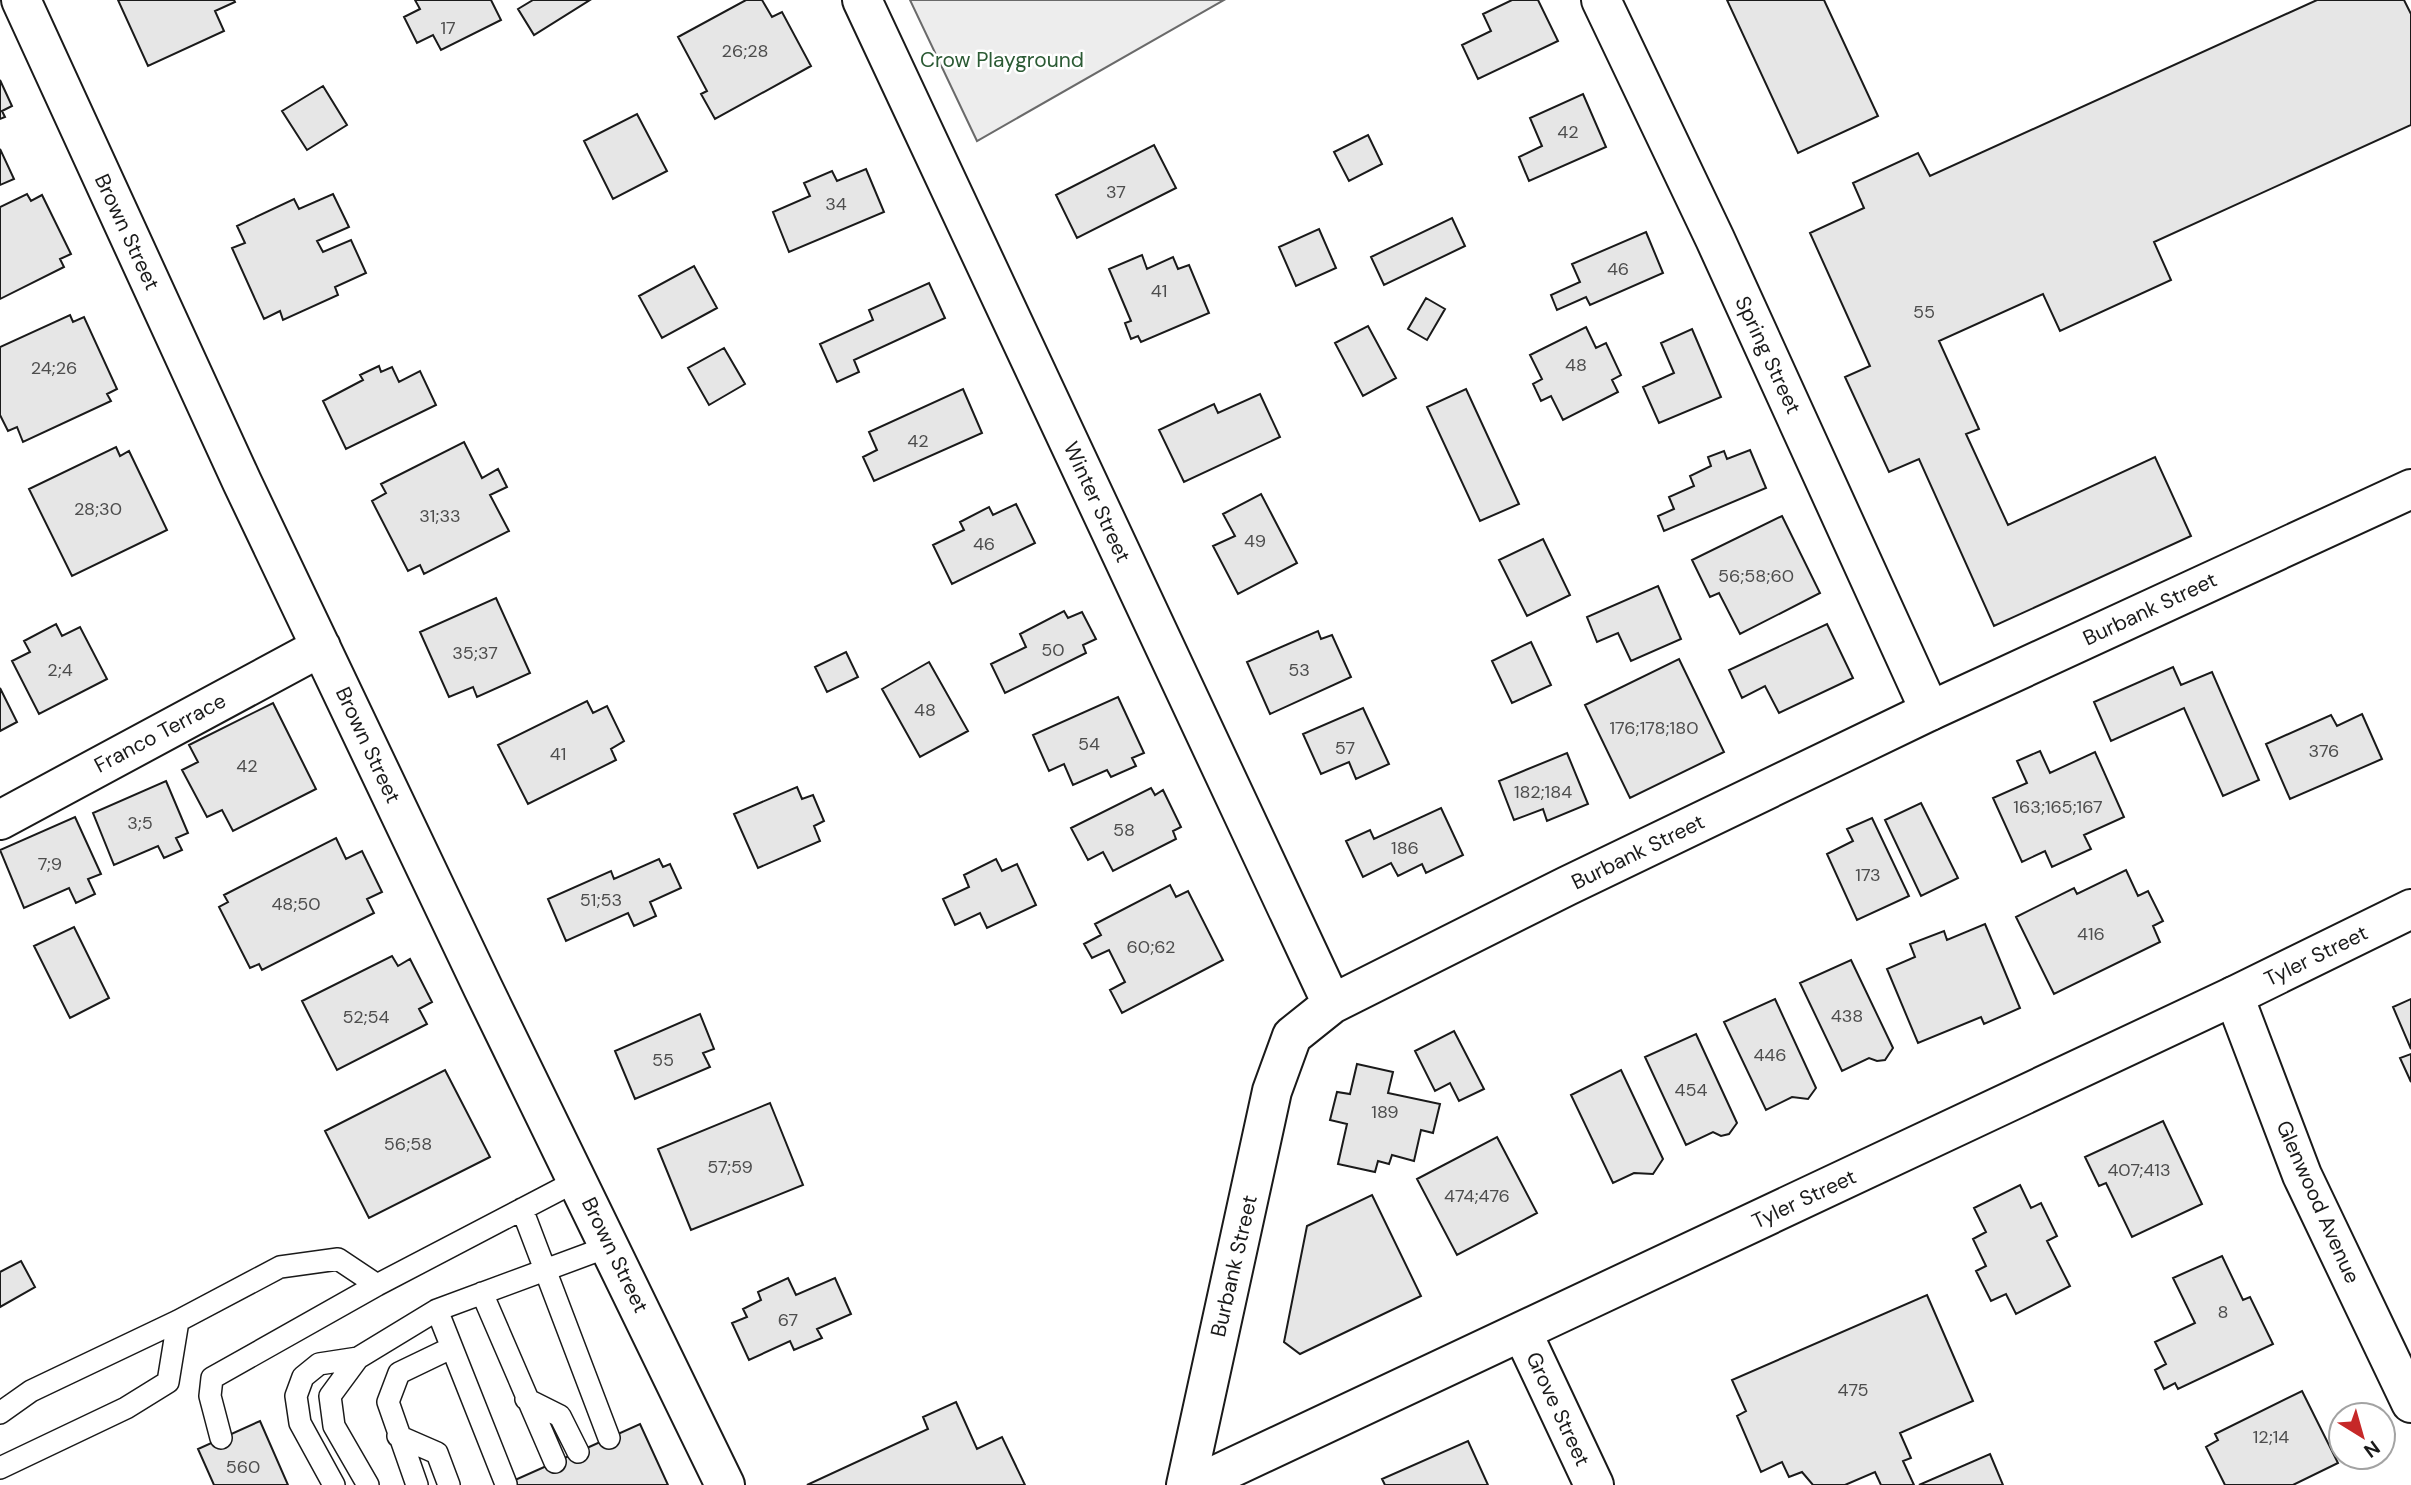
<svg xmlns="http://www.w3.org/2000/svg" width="2411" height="1485" font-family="'DM Sans',sans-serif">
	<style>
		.built { fill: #ededed; stroke: #6a6a6a; stroke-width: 2 }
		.building { fill: #e6e6e6; stroke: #1a1a1a; stroke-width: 2 }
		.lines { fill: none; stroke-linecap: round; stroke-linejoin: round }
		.service-casing { stroke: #1a1a1a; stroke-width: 24 }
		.minor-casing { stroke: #1a1a1a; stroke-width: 42 }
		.tertiary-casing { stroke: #1a1a1a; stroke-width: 42 }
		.primary-casing { stroke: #1a1a1a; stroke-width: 42 }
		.service { stroke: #fff; stroke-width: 21 }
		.minor { stroke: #fff; stroke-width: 38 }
		.tertiary { stroke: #fff; stroke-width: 38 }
		.primary { stroke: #fff; stroke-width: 38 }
		.labels { text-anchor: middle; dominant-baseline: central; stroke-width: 5; stroke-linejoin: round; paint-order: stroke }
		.number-label { font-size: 18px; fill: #4d4d4d }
		.park-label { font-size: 21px; fill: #2b5a34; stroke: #fff }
		.street-label { font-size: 21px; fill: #1a1a1a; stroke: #fff }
	</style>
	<rect width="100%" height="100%" fill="#fff"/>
	<!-- built -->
	<path class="built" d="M 910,0 L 1224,0 L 977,141 Z"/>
	<!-- building -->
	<path class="building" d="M 118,0 L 234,0 L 235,2 L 215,11 L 224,31 L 148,66 Z
		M 415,0 L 491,0 L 501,20 L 441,50 L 433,35 L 417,43 L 404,17 L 420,9 Z
		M 533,0 L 590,0 L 534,35 L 518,9 Z
		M 746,0 L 762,0 L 772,17 L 782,12 L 811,66 L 715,119 L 701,94 L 707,91 L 678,37 Z
		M 1512,0 L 1538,0 L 1558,41 L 1478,79 L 1462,45 L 1491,31 L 1483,14 Z
		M 1727,0 L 1824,0 L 1878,116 L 1798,153 Z
		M 2317,0 L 2404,0 L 2411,14 L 2411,125 L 2154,242 L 2171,280 L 2060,331 L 2043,294 L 1939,341 L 1979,429 L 1966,434 L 2008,525 L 2155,457 L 2191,536 L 1994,626 L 1919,459 L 1889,472 L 1845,377 L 1870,366 L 1810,233 L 1864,208 L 1853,183 L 1918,153 L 1930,176 Z
		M 0,80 L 12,106 L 2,111 L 5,117 L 0,119 Z
		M 323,86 L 347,125 L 307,150 L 282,111 Z
		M 1583,94 L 1606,147 L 1529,181 L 1519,157 L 1542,146 L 1530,118 Z
		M 637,114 L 667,171 L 613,199 L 584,141 Z
		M 1368,135 L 1382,164 L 1349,181 L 1334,152 Z
		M 1154,145 L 1176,188 L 1077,238 L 1056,195 Z
		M 0,149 L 14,179 L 0,185 Z
		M 866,169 L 884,212 L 789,252 L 773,212 L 810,196 L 804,183 L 832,171 L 837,181 Z
		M 27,194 L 31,201 L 42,195 L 71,254 L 60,259 L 64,267 L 0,299 L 0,207 Z
		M 333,194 L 349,227 L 317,241 L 323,252 L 351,240 L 366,273 L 335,287 L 338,295 L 283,320 L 280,311 L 264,319 L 232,248 L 245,243 L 237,226 L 294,199 L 299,209 Z
		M 1452,218 L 1465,246 L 1384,285 L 1371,257 Z
		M 1319,229 L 1336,268 L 1296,286 L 1279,247 Z
		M 1646,232 L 1663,273 L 1590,305 L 1586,297 L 1557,310 L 1551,295 L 1580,282 L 1572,264 Z
		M 1142,255 L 1147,269 L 1173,257 L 1178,269 L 1189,265 L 1209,313 L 1141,342 L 1138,336 L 1131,339 L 1125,323 L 1131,321 L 1109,269 Z
		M 694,266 L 717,308 L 662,338 L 639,296 Z
		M 929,283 L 945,318 L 854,360 L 859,372 L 837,382 L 820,344 L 873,320 L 869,310 Z
		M 1426,298 L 1445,309 L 1427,340 L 1408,329 Z
		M 70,315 L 73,322 L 84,317 L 117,389 L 107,394 L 111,401 L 23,442 L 17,427 L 8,431 L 0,415 L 0,347 Z
		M 1368,326 L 1396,378 L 1363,396 L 1335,343 Z
		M 1586,327 L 1596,348 L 1606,343 L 1621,375 L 1612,380 L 1618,392 L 1563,420 L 1551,396 L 1541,401 L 1533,384 L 1542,379 L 1530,355 Z
		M 1692,329 L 1721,397 L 1659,423 L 1643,387 L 1674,373 L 1661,343 Z
		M 724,348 L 745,384 L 709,405 L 688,368 Z
		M 379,366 L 381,372 L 392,367 L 399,382 L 420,371 L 436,405 L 346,449 L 323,401 L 363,380 L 360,375 Z
		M 963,389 L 982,433 L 874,481 L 863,457 L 877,450 L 869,432 Z
		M 1466,389 L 1519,504 L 1480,521 L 1427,407 Z
		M 1260,394 L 1280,437 L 1184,482 L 1159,430 L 1214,404 L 1218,413 Z
		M 464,442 L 482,478 L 498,469 L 507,487 L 490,495 L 509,531 L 424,574 L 420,565 L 408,571 L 372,501 L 386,493 L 381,484 Z
		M 116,447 L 120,456 L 129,451 L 167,530 L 72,576 L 29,489 Z
		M 1750,450 L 1766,488 L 1664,531 L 1658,516 L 1674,509 L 1669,497 L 1694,486 L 1690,476 L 1711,466 L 1708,457 L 1724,451 L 1727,459 Z
		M 1261,494 L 1297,563 L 1238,594 L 1213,546 L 1235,536 L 1223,514 Z
		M 1016,504 L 1035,543 L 952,584 L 933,545 L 964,530 L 960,522 L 989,507 L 993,515 Z
		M 1782,516 L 1820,593 L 1740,634 L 1719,593 L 1710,597 L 1692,560 Z
		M 1543,539 L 1570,595 L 1527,616 L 1499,560 Z
		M 1658,586 L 1681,639 L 1631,661 L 1618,633 L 1597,642 L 1587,617 Z
		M 496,598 L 530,673 L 477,697 L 473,687 L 449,697 L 420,632 Z
		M 1064,611 L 1068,618 L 1082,612 L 1096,639 L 1083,645 L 1086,653 L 1005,693 L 991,664 L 1026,647 L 1020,634 Z
		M 56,624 L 62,636 L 80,627 L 107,679 L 39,714 L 12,661 L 30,652 L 24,641 Z
		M 1827,624 L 1853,678 L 1779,713 L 1765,686 L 1742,698 L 1729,670 Z
		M 1318,631 L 1321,639 L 1332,635 L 1351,677 L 1270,714 L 1247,662 Z
		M 1531,642 L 1551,685 L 1512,703 L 1492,661 Z
		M 846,652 L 858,677 L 827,692 L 815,667 Z
		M 1679,659 L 1724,752 L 1630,798 L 1585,705 Z
		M 929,662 L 968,731 L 920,757 L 882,689 Z
		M 2173,667 L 2181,685 L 2212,672 L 2259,780 L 2223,796 L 2184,708 L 2111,741 L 2094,702 Z
		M 0,688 L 17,722 L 0,731 Z
		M 1118,697 L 1144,753 L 1132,758 L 1136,766 L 1111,777 L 1107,770 L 1073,785 L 1064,764 L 1049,771 L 1033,735 Z
		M 587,701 L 593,713 L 607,706 L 624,741 L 611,749 L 616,760 L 528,804 L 498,745 Z
		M 273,703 L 316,789 L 233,831 L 222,810 L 207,817 L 182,770 L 198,762 L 189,745 Z
		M 1363,708 L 1389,764 L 1356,779 L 1349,762 L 1321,774 L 1303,734 Z
		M 2362,714 L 2382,759 L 2290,799 L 2266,744 L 2331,715 L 2337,726 Z
		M 2040,751 L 2050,773 L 2095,752 L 2124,817 L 2084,835 L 2091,849 L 2052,867 L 2045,851 L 2022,862 L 1993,798 L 2027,783 L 2017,761 Z
		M 1567,753 L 1588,804 L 1547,821 L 1543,809 L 1514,820 L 1499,781 Z
		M 166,781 L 188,833 L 176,838 L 182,850 L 164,858 L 158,846 L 114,865 L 93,813 Z
		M 797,787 L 802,799 L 813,795 L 824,821 L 814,826 L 820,841 L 758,868 L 734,814 Z
		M 1151,788 L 1155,795 L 1163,790 L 1181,827 L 1173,831 L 1176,839 L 1113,871 L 1103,852 L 1088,860 L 1071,828 Z
		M 1921,803 L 1958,878 L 1921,896 L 1885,820 Z
		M 1441,808 L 1463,855 L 1426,873 L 1422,864 L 1398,876 L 1391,863 L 1363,877 L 1346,841 L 1370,830 L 1374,839 Z
		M 75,817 L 101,874 L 88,879 L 95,894 L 76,903 L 69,888 L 24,908 L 0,850 Z
		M 1872,818 L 1909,896 L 1857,920 L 1827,854 L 1853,841 L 1847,829 Z
		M 336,838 L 346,859 L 362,851 L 382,892 L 367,899 L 374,913 L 262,970 L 259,964 L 250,968 L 219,907 L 228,902 L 224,895 Z
		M 659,859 L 663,867 L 670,864 L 681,888 L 650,902 L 656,916 L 634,926 L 628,913 L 566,941 L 548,899 L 611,871 L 614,879 Z
		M 996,859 L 1002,871 L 1017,864 L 1036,905 L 987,928 L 980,913 L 955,925 L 943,899 L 969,887 L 964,875 Z
		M 2126,870 L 2138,896 L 2148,891 L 2163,921 L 2153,926 L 2160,942 L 2054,994 L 2016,917 L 2074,888 L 2077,894 Z
		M 1170,885 L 1176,897 L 1188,891 L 1223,960 L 1122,1013 L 1110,990 L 1125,982 L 1109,950 L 1092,958 L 1084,944 L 1101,935 L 1095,924 Z
		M 1985,924 L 2020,1008 L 1984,1024 L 1981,1017 L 1918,1043 L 1887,969 L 1915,957 L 1910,944 L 1944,931 L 1947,940 Z
		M 74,927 L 109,998 L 70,1018 L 34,946 Z
		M 392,956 L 398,966 L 410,959 L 432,1002 L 419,1009 L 427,1024 L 337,1070 L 302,1001 Z
		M 1851,960 L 1893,1048 L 1885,1060 L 1877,1061 L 1869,1058 L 1842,1071 L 1800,983 Z
		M 1775,999 L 1816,1088 L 1808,1099 L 1792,1097 L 1766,1110 L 1724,1022 Z
		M 2411,999 L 2411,1049 L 2393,1007 Z
		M 700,1014 L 714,1049 L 703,1053 L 710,1067 L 635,1099 L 615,1051 Z
		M 1454,1031 L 1484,1089 L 1459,1101 L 1450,1083 L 1435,1091 L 1415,1051 Z
		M 1696,1034 L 1737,1123 L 1729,1134 L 1721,1136 L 1713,1132 L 1686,1145 L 1645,1057 Z
		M 2411,1054 L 2411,1082 L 2400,1058 Z
		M 1357,1064 L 1393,1072 L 1388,1093 L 1440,1104 L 1433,1133 L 1421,1130 L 1414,1161 L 1392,1155 L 1389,1164 L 1378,1161 L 1375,1172 L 1338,1164 L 1347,1124 L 1330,1120 L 1337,1092 L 1350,1094 Z
		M 445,1070 L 490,1157 L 369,1218 L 325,1131 Z
		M 1621,1070 L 1663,1159 L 1653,1174 L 1634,1173 L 1613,1183 L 1571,1095 Z
		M 770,1103 L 803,1185 L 691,1230 L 658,1149 Z
		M 2163,1121 L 2202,1204 L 2132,1237 L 2106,1183 L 2099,1186 L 2085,1157 Z
		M 1497,1137 L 1537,1213 L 1457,1255 L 1417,1179 Z
		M 2020,1185 L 2031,1208 L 2041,1203 L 2057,1236 L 2047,1241 L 2070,1286 L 2016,1314 L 2006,1294 L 1991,1301 L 1976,1271 L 1986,1266 L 1973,1239 L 1986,1232 L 1974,1208 Z
		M 1372,1195 L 1421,1296 L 1300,1354 L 1284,1342 L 1307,1226 Z
		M 2222,1256 L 2243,1300 L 2250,1297 L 2273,1344 L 2178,1389 L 2175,1383 L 2164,1389 L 2155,1370 L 2166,1364 L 2155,1342 L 2195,1323 L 2173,1278 Z
		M 21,1261 L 35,1287 L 0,1307 L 0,1272 Z
		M 788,1278 L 796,1295 L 835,1278 L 851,1314 L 817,1329 L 822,1338 L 794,1350 L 790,1341 L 749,1360 L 732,1323 L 747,1317 L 743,1309 L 761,1300 L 758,1292 Z
		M 1927,1295 L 1973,1401 L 1900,1433 L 1911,1458 L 1903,1461 L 1914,1485 L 1881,1485 L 1875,1472 L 1845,1485 L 1813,1485 L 1802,1472 L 1789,1477 L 1782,1462 L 1761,1472 L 1737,1416 L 1746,1411 L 1732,1380 Z
		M 2302,1391 L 2338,1463 L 2293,1485 L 2225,1485 L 2206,1447 L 2218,1440 L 2215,1434 Z
		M 956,1402 L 977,1449 L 1002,1437 L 1025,1485 L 807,1485 L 928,1429 L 923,1417 Z
		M 260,1421 L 288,1485 L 214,1485 L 198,1449 Z
		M 640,1424 L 668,1485 L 504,1485 L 578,1452 Z
		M 1468,1441 L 1488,1485 L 1385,1485 L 1382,1479 Z
		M 1990,1454 L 2003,1485 L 1919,1485 Z"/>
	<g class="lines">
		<!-- service casing -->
		<g class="service-casing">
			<path id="service" d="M 522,1209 L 609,1438
				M 482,1293 L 555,1462
				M 437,1310 L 506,1484
				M 358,1358 L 330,1396 L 334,1426 L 368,1485
				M 526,1399 L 560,1416 L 578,1452
				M 0,1413 L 31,1391 L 178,1321 L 280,1267 L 338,1259 L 377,1285
				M 398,1436 L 437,1453 L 449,1485
				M 221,1438 L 210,1396 L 212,1378 L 377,1285 L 578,1180
				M 0,1468 L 126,1408 L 168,1382 L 178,1321
				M 334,1485 L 300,1423 L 296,1396 L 303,1377 L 319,1364 L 358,1358 L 437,1310 L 610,1246
				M 417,1485 L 388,1402 L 399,1373 L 451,1348"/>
		</g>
		<!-- minor casing -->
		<g class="minor-casing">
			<path id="minor" d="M 21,0 L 242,482 L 483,988 L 725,1485
				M 1601,0 L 1715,239 L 1930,711
				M 0,820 L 321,647
				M 2234,996 L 2302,1175 L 2411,1403
				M 1522,1332 L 1594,1485"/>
		</g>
		<!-- tertiary casing -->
		<g class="tertiary-casing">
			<path id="tertiary" d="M 862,0 L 1332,1004
				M 1186,1485 L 1272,1091 L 1292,1036 L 1332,1004 L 1567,886 L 1930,711 L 2411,489"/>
		</g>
		<!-- primary casing -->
		<g class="primary-casing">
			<path id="primary" d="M 1195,1485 L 2234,996 L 2411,909"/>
		</g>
		<!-- service -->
		<use href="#service" class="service"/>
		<!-- minor -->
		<use href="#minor" class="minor"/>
		<!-- tertiary -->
		<use href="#tertiary" class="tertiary"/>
		<!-- primary -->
		<use href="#primary" class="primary"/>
	</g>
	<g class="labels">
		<!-- number labels -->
		<g class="number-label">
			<text x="448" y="28">17</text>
			<text x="745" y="51">26;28</text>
			<text x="1568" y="132">42</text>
			<text x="1116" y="192">37</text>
			<text x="836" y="204">34</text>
			<text x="1618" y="269">46</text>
			<text x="1159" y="291">41</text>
			<text x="1924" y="312">55</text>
			<text x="1576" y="365">48</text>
			<text x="54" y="368">24;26</text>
			<text x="918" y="441">42</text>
			<text x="98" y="509">28;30</text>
			<text x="440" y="516">31;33</text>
			<text x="1255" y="541">49</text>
			<text x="984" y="544">46</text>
			<text x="1756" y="576">56;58;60</text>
			<text x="1053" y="650">50</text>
			<text x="475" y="653">35;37</text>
			<text x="60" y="670">2;4</text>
			<text x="1299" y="670">53</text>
			<text x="925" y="710">48</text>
			<text x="1654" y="728">176;178;180</text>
			<text x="1089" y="744">54</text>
			<text x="1345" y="748">57</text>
			<text x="2324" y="751">376</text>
			<text x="558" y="754">41</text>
			<text x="247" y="766">42</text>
			<text x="1543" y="792">182;184</text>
			<text x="2058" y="807">163;165;167</text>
			<text x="140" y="823">3;5</text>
			<text x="1124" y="830">58</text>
			<text x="1405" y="848">186</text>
			<text x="50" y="864">7;9</text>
			<text x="1868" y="875">173</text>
			<text x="601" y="900">51;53</text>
			<text x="296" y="904">48;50</text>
			<text x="2091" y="934">416</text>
			<text x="1151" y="947">60;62</text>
			<text x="1847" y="1016">438</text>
			<text x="366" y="1017">52;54</text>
			<text x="1770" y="1055">446</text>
			<text x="663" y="1060">55</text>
			<text x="1691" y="1090">454</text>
			<text x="1385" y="1112">189</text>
			<text x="408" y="1144">56;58</text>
			<text x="730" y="1167">57;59</text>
			<text x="2139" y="1170">407;413</text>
			<text x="1477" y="1196">474;476</text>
			<text x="2223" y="1312">8</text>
			<text x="788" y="1320">67</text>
			<text x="1853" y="1390">475</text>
			<text x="2271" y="1437">12;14</text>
			<text x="243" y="1467">560</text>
		</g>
		<!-- park labels -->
		<g class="park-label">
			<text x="1002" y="60">Crow Playground</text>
		</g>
		<!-- street labels -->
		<g class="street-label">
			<text transform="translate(127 232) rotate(65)">Brown Street</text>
			<text transform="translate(1768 355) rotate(65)">Spring Street</text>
			<text transform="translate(1097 502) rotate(65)">Winter Street</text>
			<text transform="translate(2150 609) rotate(-25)">Burbank Street</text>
			<text transform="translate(160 733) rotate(-28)">Franco Terrace</text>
			<text transform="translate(368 745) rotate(65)">Brown Street</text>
			<text transform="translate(1638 852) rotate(-26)">Burbank Street</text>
			<text transform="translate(2316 956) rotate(-26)">Tyler Street</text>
			<text transform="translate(1804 1199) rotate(-25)">Tyler Street</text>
			<text transform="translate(2318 1202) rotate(66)">Glenwood Avenue</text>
			<text transform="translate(615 1255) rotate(64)">Brown Street</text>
			<text transform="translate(1234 1266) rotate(-77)">Burbank Street</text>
			<text transform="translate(1558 1409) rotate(65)">Grove Street</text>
		</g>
	</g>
	<!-- north arrow -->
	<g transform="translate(2362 1436) rotate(143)"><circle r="33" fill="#ffffff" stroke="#a3a3a3" stroke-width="2"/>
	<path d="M0-5L12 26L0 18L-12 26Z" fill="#c62828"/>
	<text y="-10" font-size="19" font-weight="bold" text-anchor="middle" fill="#1a1a1a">N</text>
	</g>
</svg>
